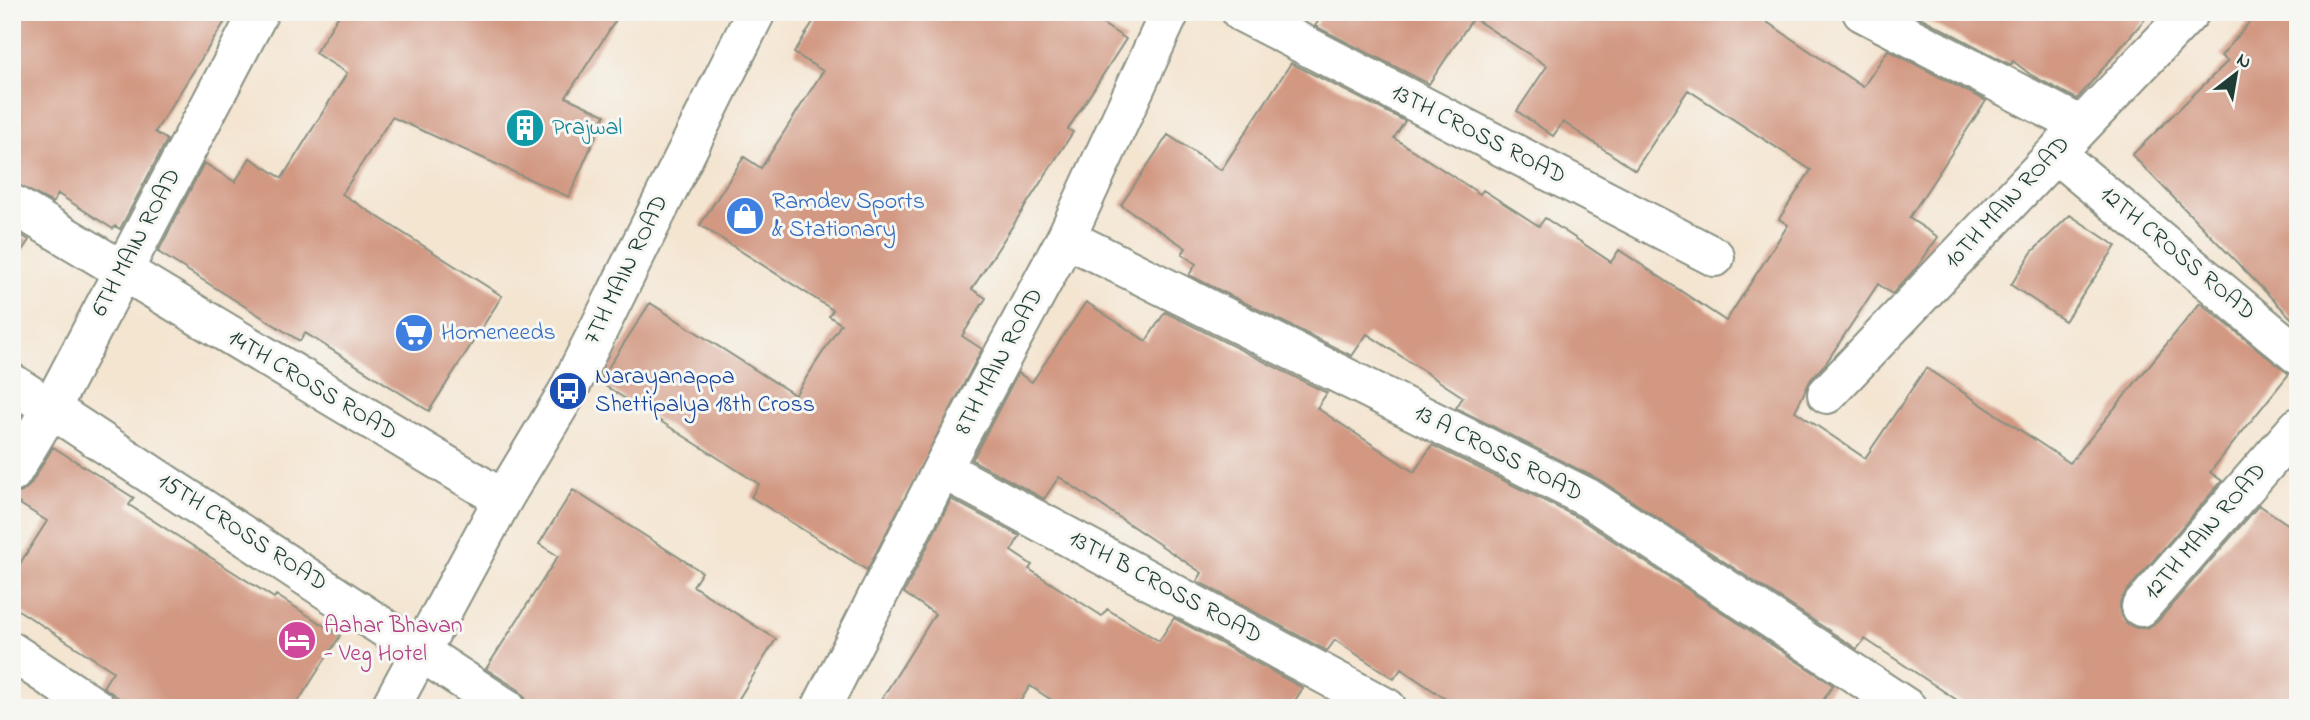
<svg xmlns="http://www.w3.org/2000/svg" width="2310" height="720" font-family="'Indie Flower',sans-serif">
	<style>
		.building { fill: #d29882 }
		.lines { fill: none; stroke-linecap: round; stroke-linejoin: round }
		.minor-casing { stroke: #8a9182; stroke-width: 42 }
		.tertiary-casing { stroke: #8a9182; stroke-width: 42 }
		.minor { stroke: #fff; stroke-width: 38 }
		.tertiary { stroke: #fff; stroke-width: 38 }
		.labels { text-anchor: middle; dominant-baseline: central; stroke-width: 6; stroke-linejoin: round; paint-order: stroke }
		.culture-label { font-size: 24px; fill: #0d838f; stroke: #f6f6f2; text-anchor: start }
		.street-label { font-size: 24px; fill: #1f3d34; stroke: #f6f6f2 }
		.shop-label { font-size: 24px; fill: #366cbe; stroke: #f6f6f2; text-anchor: start }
		.transit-label { font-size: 24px; fill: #164399; stroke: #f6f6f2; text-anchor: start }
		.hotel-label { font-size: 24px; fill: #b23c85; stroke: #f6f6f2; text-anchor: start }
	</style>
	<rect width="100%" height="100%" fill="#f6f6f2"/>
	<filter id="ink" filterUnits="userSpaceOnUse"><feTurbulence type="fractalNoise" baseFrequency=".0143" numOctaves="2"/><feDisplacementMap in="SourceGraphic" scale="14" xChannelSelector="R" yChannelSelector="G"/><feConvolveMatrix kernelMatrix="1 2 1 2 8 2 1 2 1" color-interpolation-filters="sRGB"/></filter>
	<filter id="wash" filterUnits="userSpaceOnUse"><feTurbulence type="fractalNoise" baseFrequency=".00686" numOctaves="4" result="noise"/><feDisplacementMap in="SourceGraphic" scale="28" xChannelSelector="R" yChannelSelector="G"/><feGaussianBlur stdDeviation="1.57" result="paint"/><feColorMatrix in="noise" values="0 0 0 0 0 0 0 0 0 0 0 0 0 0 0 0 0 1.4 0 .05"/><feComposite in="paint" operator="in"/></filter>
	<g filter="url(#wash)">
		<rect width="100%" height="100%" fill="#f4e5d1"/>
		<g id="blocks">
			<!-- building -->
			<path class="building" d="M 12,12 L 231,12 L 155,132 L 167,140 L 120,229 L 115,226 L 113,229 L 58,194 L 53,203 L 12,182 Z
				M 341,12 L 621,12 L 566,97 L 605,115 L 569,197 L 392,117 L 342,194 L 502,296 L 429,411 L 305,333 L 300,341 L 158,252 L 204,163 L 235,182 L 250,158 L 282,178 L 347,73 L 315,53 Z
				M 819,12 L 1084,12 L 1126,39 L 1068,129 L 1073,132 L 972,289 L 986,298 L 962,336 L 982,349 L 867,570 L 751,497 L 759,484 L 599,382 L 650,303 L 795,395 L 841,324 L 829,316 L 833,310 L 700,225 L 744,157 L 761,168 L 823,71 L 794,53 Z
				M 1324,12 L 1752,12 L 1863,87 L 1888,50 L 1986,101 L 1909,218 L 1938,237 L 1918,266 L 1892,294 L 1878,284 L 1826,363 L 1811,379 L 1795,411 L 1865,458 L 1926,368 L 2070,463 L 2200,303 L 2289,374 L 2210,472 L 2222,481 L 2125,593 L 2120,602 L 2120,613 L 2126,623 L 2136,628 L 2147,628 L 2157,622 L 2259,505 L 2298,531 L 2298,708 L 1969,708 L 1865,639 L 1857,649 L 1600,480 L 1456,408 L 1463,397 L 1367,334 L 1352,356 L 1189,275 L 1196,264 L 1182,254 L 1186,248 L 1121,205 L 1168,135 L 1221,170 L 1291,63 L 1405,121 L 1394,138 L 1480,194 L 1483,190 L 1539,226 L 1545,218 L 1611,262 L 1619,250 L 1726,321 L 1788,225 L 1779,219 L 1811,170 L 1688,90 L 1635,170 L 1563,122 L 1553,136 L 1517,111 L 1547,66 L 1473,18 L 1429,84 L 1315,26 Z
				M 2151,12 L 2077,99 L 2031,75 L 2013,61 L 2011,65 L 1912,13 Z
				M 2258,12 L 2298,12 L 2298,325 L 2132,155 L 2228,61 L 2221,56 Z
				M 2070,215 L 2116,246 L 2065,321 L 2011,285 L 2032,252 Z
				M 12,230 L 29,240 L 12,266 Z
				M 1086,302 L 1146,341 L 1165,312 L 1327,393 L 1317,408 L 1414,472 L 1432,445 L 1577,517 L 1833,685 L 1818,708 L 1459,708 L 1401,669 L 1394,679 L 1335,640 L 1327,651 L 1197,581 L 1202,573 L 1059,477 L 1044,499 L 972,460 L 1018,373 L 1032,382 Z
				M 53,447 L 134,498 L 129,505 L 274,598 L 276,595 L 340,636 L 294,708 L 133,708 L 103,687 L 113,671 L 12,606 L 12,576 L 47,521 L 12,499 L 12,495 L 22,492 L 30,485 Z
				M 573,490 L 702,572 L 693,586 L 776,639 L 733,708 L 528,708 L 525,698 L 519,690 L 486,669 L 558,556 L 539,544 Z
				M 951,499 L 1020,536 L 1011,551 L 1032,565 L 1029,569 L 1102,616 L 1107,609 L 1159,641 L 1174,618 L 1303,688 L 1290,708 L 1064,708 L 1030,686 L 1016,708 L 876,708 L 935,614 L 904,593 Z"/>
		</g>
	</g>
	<g filter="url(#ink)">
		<use href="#blocks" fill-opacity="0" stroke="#8a9182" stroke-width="2"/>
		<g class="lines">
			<!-- minor casing -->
			<g class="minor-casing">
				<path id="minor" d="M 1241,12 L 1715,257
					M 1862,12 L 2080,125
					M 2056,154 L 2298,355
					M 12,204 L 503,499
					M 1066,238 L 1588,498 L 1907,708
					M 12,383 L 506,708
					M 1827,394 L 2190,12
					M 942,469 L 1387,708
					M 12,473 L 51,408 L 259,12
					M 2141,607 L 2298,427
					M 12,652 L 96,708
					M 821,708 L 942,469 L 1066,238 L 1170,12"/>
			</g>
			<!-- tertiary casing -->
			<g class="tertiary-casing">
				<path id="tertiary" d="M 390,708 L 503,499 L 568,391 L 756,12"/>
			</g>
			<!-- minor -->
			<use href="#minor" class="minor"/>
			<!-- tertiary -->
			<use href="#tertiary" class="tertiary"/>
		</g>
	</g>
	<!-- icons -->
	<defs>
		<g id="building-disc" transform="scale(2.0125)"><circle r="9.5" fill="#0f9aa8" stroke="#f6f6f2"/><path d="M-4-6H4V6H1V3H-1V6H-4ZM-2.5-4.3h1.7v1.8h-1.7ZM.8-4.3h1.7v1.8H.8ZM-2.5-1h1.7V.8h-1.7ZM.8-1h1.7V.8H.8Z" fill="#fff"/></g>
		<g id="shop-disc" transform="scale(2.0125)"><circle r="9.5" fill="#3f7fe0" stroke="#f6f6f2"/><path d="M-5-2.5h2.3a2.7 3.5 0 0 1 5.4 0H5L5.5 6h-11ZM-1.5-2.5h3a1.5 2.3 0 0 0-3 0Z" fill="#fff"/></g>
		<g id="supermarket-disc" transform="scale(2.0125)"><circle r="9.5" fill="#3f7fe0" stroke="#f6f6f2"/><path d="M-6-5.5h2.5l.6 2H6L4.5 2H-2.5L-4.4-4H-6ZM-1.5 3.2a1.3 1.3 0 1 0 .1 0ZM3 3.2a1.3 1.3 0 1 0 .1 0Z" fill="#fff"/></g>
		<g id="bus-disc" transform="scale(2.0125)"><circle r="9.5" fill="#1a4fb4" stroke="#f6f6f2"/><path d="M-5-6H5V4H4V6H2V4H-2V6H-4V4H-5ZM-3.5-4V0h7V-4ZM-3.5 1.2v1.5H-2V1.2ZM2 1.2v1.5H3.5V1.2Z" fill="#fff"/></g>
		<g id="hotel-disc" transform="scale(2.0125)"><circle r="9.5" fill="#d1479c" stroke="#f6f6f2"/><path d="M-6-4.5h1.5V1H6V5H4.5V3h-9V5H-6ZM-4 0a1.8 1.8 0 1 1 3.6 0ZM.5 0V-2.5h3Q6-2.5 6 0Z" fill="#fff"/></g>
	</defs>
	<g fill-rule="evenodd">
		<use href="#building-disc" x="525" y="128"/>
		<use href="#shop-disc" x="745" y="216"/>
		<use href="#supermarket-disc" x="414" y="333"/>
		<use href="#bus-disc" x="568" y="391"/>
		<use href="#hotel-disc" x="297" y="640"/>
	</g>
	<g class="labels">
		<!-- culture labels -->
		<g class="culture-label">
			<text x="552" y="128">Prajwal</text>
		</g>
		<!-- street labels -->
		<g class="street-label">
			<text transform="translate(1478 135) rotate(27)">13TH CROSS ROAD</text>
			<text transform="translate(2008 203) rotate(-47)">10TH MAIN ROAD</text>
			<text transform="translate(137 243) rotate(-62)">6TH MAIN ROAD</text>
			<text transform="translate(2177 254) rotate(40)">12TH CROSS ROAD</text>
			<text transform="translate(627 270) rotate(-64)">7TH MAIN ROAD</text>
			<text transform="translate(1000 362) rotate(-62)">8TH MAIN ROAD</text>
			<text transform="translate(312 386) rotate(31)">14TH CROSS ROAD</text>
			<text transform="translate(1498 454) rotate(27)">13 A CROSS ROAD</text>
			<text transform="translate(2206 532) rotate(-49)">12TH MAIN ROAD</text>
			<text transform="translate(242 533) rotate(33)">15TH CROSS ROAD</text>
			<text transform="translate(1165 588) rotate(28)">13TH B CROSS ROAD</text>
		</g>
		<!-- shop labels -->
		<g class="shop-label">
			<text x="772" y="202">Ramdev Sports<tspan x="772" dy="28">&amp; Stationary</tspan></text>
			<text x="441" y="333">Homeneeds</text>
		</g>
		<!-- transit labels -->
		<g class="transit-label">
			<text x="595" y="377">Narayanappa<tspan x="595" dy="28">Shettipalya 18th Cross</tspan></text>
		</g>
		<!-- hotel labels -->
		<g class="hotel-label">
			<text x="324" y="626">Aahar Bhavan<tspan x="324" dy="28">- Veg Hotel</tspan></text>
		</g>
	</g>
	<!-- margin -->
	<rect width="2310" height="720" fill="none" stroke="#f6f6f2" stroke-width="42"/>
	<!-- north arrow -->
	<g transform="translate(2236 74) rotate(31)" stroke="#f6f6f2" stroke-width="5" paint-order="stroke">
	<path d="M0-5L12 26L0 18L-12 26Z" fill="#1f3d34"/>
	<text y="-10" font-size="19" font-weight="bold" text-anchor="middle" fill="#1f3d34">N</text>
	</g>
</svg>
